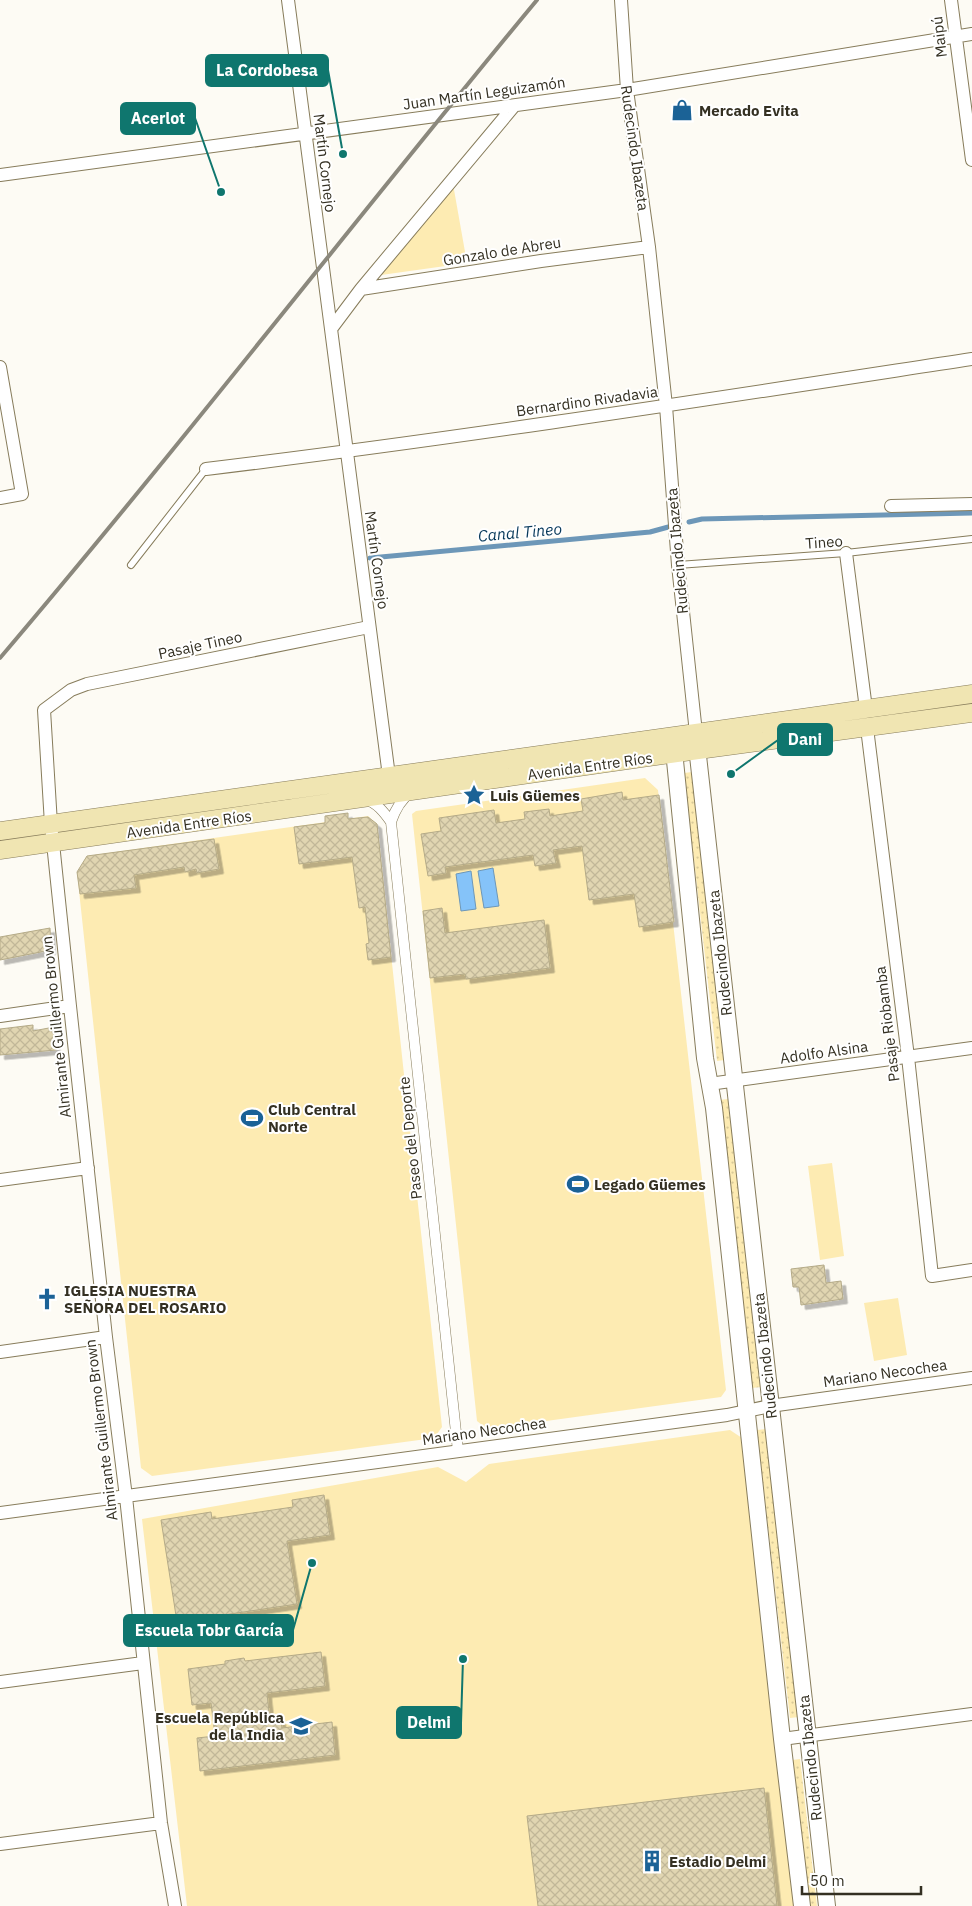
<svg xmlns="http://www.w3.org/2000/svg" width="972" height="1906" font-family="'IBM Plex Sans',sans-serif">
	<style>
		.grass { fill: url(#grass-dots) }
		.park { fill: #fdebb2 }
		.water { fill: #85c3f9; stroke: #6d97b8 }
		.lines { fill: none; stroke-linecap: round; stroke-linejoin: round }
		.stream { stroke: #6d97b8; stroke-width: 5 }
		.building { fill: url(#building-cross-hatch); stroke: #b4aa87; filter: url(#shadow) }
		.service-casing { stroke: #877c5b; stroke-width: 8 }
		.pedestrian-casing { stroke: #877c5b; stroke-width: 11 }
		.minor-casing { stroke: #877c5b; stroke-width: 14 }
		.tertiary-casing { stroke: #877c5b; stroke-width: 18 }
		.secondary-casing { stroke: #877c5b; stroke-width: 19 }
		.service { stroke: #fff; stroke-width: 6 }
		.pedestrian { stroke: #fff; stroke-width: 10 }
		.minor { stroke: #fff; stroke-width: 12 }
		.tertiary { stroke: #fff; stroke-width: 16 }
		.secondary { stroke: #f0e5b2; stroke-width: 18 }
		.rail { stroke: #8b887d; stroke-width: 4 }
		.labels { text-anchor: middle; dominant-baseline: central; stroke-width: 4; stroke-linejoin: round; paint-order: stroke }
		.street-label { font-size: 15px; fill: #343022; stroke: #fff }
		.poi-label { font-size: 15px; font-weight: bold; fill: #343022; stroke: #fff; text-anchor: start }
		.water-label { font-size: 16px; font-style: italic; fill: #08395b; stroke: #fff }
		.leader { fill: none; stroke: #0f766e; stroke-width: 2 }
		.callout-dot { fill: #0f766e; stroke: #fff; stroke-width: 2 }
		.callout { fill: #0f766e; stroke: #0f766e; stroke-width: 2 }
		.callout-label { font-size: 16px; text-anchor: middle; font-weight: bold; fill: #fff }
	</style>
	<defs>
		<pattern id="grass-dots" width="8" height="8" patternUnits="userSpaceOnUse" patternTransform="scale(1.25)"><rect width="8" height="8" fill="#fdebb2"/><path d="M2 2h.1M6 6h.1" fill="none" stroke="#d9ca99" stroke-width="1.8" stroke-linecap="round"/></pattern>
		<pattern id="building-cross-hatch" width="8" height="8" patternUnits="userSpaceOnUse" patternTransform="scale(1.25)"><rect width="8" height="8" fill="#e0d5b1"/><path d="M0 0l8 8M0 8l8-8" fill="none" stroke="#c1b798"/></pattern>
		<filter id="shadow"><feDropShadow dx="4.5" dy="4.5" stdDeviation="0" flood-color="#0004"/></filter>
	</defs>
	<rect width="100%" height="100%" fill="#fdfbf4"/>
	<!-- grass -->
	<path class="grass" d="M 692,772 L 725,1060 L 717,1061 L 684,773 Z
		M 728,1099 L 761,1387 L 752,1388 L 719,1100 Z
		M 766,1429 L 799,1717 L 790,1718 L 757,1430 Z
		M 800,1759 L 817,1906 L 809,1906 L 792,1760 Z"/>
	<!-- park -->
	<path class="park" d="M 453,184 L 467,263 L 374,276 Z
		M 645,778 L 658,790 L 726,1390 L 721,1397 L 487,1429 L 477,1421 L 412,814 L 416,811 Z
		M 368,816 L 377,824 L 442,1427 L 434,1438 L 152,1476 L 141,1468 L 77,872 L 87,856 Z
		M 832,1163 L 844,1256 L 820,1260 L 808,1166 Z
		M 898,1298 L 907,1355 L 874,1361 L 864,1303 Z
		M 730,1430 L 742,1438 L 796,1906 L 187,1906 L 142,1519 L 438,1467 L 466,1482 L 489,1464 Z"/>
	<!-- water -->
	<path class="water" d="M 493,868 L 499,906 L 484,908 L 478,871 Z
		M 471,871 L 476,909 L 461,911 L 456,874 Z"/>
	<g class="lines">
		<!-- stream -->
		<path class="stream" d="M 689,522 L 702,519 L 972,513
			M 370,558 L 650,532 L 672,526"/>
	</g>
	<!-- building -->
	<path class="building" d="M 622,792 L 623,800 L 659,795 L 674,922 L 639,927 L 634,894 L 589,900 L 582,846 L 553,850 L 556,863 L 535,866 L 533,855 L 445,867 L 446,873 L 428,876 L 421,834 L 441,831 L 439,818 L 494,810 L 496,823 L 525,819 L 524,812 L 549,809 L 550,816 L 583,811 L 581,799 Z
		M 348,813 L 348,819 L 368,817 L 377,824 L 391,957 L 368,960 L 366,944 L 369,943 L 365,907 L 359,908 L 352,857 L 299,864 L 294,827 L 325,823 L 325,816 Z
		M 214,839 L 219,869 L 197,873 L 196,869 L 185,872 L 184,867 L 134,875 L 136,888 L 80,894 L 77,872 L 87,856 Z
		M 442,908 L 445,933 L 544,920 L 550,968 L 466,979 L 465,974 L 430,978 L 423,911 Z
		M 50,928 L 51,950 L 0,960 L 0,937 Z
		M 33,1025 L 33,1031 L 54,1027 L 56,1050 L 0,1055 L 0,1029 Z
		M 824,1265 L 826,1283 L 841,1281 L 843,1299 L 801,1305 L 799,1287 L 793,1287 L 791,1269 Z
		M 324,1495 L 330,1535 L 287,1541 L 297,1604 L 177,1622 L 161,1520 L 211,1512 L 212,1519 L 293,1507 L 292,1500 Z
		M 321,1652 L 325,1686 L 267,1693 L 270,1722 L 281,1720 L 282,1728 L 332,1722 L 335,1755 L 200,1771 L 197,1738 L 215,1736 L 211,1703 L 192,1705 L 188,1669 L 225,1664 L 225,1661 L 244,1658 L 245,1661 Z
		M 764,1788 L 777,1906 L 538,1906 L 527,1816 Z"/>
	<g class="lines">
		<!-- service casing -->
		<g class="service-casing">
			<path id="service" d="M 131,565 L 206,469
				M 678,565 L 846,553 L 972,539"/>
		</g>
		<!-- pedestrian casing -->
		<g class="pedestrian-casing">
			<path id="pedestrian" d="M 365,799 C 377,803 384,812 391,822 C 395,810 400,800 411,792
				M 391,822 L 458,1451"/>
		</g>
		<!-- minor casing -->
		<g class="minor-casing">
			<path id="minor" d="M 288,0 L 331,329
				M 621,0 L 627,90 L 649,247 L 666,406 L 678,565 L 696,733
				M 951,0 L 972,160
				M 0,175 L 627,90 L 972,34
				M 361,289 L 541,261 L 649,247
				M 0,367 L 22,494 L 0,498
				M 206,469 C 462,438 717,398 972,359
				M 891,506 L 972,504
				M 846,553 L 866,709
				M 867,728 L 908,1057 L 932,1276 L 972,1270
				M 390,784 L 331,329 L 361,289 L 514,106
				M 0,1016 L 70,1006
				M 709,1084 L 972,1048
				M 0,1180 L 88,1168
				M 0,1352 L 106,1337
				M 0,1513 L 727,1415 L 770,1406 L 972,1378
				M 0,1682 L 143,1663
				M 782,1739 L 972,1714
				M 0,1844 L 161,1823
				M 175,1906 L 161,1823 L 126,1497 L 106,1337 L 70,1006 L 51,824 L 44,710 L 71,690 L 87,684 L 369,627"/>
		</g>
		<!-- tertiary casing -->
		<g class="tertiary-casing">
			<path id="tertiary" d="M 696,738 L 827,1906
				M 673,741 L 705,1058 L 714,1108 L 782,1739 L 802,1906"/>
		</g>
		<!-- secondary casing -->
		<g class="secondary-casing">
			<path id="secondary" d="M 0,831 L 972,694
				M 0,850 L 698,750 L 972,713"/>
		</g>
		<!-- service -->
		<use href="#service" class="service"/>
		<!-- pedestrian -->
		<use href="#pedestrian" class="pedestrian"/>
		<!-- minor -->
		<use href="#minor" class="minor"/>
		<!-- tertiary -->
		<use href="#tertiary" class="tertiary"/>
		<!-- secondary -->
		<use href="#secondary" class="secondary"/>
		<!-- rail -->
		<path class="rail" d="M 0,658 C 183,443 356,218 537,0"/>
	</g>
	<!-- icons -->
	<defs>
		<g id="shop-bare" transform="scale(1.725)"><path d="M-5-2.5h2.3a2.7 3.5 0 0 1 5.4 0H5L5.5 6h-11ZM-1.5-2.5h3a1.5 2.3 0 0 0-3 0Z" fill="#1b6296" stroke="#fff" stroke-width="2.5" paint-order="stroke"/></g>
		<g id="sight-bare" transform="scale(1.725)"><path d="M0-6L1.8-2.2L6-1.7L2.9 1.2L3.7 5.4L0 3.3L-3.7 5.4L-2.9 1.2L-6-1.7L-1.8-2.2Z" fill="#1b6296" stroke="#fff" stroke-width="2.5" paint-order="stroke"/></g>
		<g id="stadium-bare" transform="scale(1.725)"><path d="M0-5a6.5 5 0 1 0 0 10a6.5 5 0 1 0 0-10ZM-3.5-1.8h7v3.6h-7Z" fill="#1b6296" stroke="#fff" stroke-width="2.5" paint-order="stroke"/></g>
		<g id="church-bare" transform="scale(1.725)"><path d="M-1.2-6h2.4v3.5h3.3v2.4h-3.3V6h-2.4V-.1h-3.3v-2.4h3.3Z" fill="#1b6296" stroke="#fff" stroke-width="2.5" paint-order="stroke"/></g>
		<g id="school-bare" transform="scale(1.725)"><path d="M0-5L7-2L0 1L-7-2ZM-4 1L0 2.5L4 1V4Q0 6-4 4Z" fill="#1b6296" stroke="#fff" stroke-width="2.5" paint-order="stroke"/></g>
		<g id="building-bare" transform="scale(1.725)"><path d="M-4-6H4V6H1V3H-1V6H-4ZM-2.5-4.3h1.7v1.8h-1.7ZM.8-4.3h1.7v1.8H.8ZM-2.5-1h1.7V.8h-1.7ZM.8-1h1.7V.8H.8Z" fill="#1b6296" stroke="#fff" stroke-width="2.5" paint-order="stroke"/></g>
	</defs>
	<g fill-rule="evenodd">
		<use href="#shop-bare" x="682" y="110"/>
		<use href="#sight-bare" x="474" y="795"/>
		<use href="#stadium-bare" x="252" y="1118"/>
		<use href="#stadium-bare" x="578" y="1184"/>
		<use href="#church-bare" x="47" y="1299"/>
		<use href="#school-bare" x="301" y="1726"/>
		<use href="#building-bare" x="652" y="1861"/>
	</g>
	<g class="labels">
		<!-- street labels -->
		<g class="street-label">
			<text transform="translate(939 37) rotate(-97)">Maipú</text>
			<text transform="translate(484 93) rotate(-8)">Juan Martín Leguizamón</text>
			<text transform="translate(635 148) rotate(82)">Rudecindo Ibazeta</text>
			<text transform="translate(325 163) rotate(83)">Martín Cornejo</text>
			<text transform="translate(502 251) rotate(-9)">Gonzalo de Abreu</text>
			<text transform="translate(587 401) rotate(-8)">Bernardino Rivadavia</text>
			<text transform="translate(824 542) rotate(-4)">Tineo</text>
			<text transform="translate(677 551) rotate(-95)">Rudecindo Ibazeta</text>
			<text transform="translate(377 560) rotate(82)">Martín Cornejo</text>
			<text transform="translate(200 645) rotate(-12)">Pasaje Tineo</text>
			<text transform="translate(590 766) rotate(-8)">Avenida Entre Ríos</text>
			<text transform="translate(189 824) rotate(-8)">Avenida Entre Ríos</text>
			<text transform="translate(720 953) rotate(-96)">Rudecindo Ibazeta</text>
			<text transform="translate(887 1024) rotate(-97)">Pasaje Riobamba</text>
			<text transform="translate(56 1027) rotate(-96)">Almirante Guillermo Brown</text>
			<text transform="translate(824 1052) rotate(-8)">Adolfo Alsina</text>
			<text transform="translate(410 1138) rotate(-96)">Paseo del Deporte</text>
			<text transform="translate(765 1356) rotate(-96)">Rudecindo Ibazeta</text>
			<text transform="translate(885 1373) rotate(-8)">Mariano Necochea</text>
			<text transform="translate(101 1430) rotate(-97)">Almirante Guillermo Brown</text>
			<text transform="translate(484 1431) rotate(-8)">Mariano Necochea</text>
			<text transform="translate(810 1758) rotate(-96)">Rudecindo Ibazeta</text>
		</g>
		<!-- poi labels -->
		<g class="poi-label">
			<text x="699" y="110">Mercado Evita</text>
			<text x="490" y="795">Luis Güemes</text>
			<text x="268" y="1109">Club Central<tspan x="268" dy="17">Norte</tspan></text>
			<text x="594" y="1184">Legado Güemes</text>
			<text x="64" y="1290">IGLESIA NUESTRA<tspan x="64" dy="17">SEÑORA DEL ROSARIO</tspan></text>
			<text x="284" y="1717" text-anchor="end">Escuela República<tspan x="284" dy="17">de la India</tspan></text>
			<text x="669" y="1861">Estadio Delmi</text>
		</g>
		<!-- water labels -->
		<g class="water-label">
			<text transform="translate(520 532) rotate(-5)">Canal Tineo</text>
		</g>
	</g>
	<!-- callouts -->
	<path class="leader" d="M343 154L328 70M221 192L195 118M731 774L778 740M312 1563L293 1630M463 1659L461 1723"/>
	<g class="callout-dot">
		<circle cx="343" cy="154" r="5"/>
		<circle cx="221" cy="192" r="5"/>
		<circle cx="731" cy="774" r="5"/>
		<circle cx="312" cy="1563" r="5"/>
		<circle cx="463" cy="1659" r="5"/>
	</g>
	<g class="callout">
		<rect x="206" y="55" width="122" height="31" rx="5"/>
		<rect x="121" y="103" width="74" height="31" rx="5"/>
		<rect x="778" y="724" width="54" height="31" rx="5"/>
		<rect x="124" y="1615" width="169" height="31" rx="5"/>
		<rect x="397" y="1707" width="64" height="31" rx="5"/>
	</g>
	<g class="callout-label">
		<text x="267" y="76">La Cordobesa</text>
		<text x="158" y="124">Acerlot</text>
		<text x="805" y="745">Dani</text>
		<text x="209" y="1636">Escuela Tobr García</text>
		<text x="429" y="1728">Delmi</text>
	</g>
	<!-- scale -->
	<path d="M802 1886v8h119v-8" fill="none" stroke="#343022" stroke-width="2.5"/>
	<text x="810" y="1886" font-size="15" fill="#343022" stroke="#ffffff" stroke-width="4" paint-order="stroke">50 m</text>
</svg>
